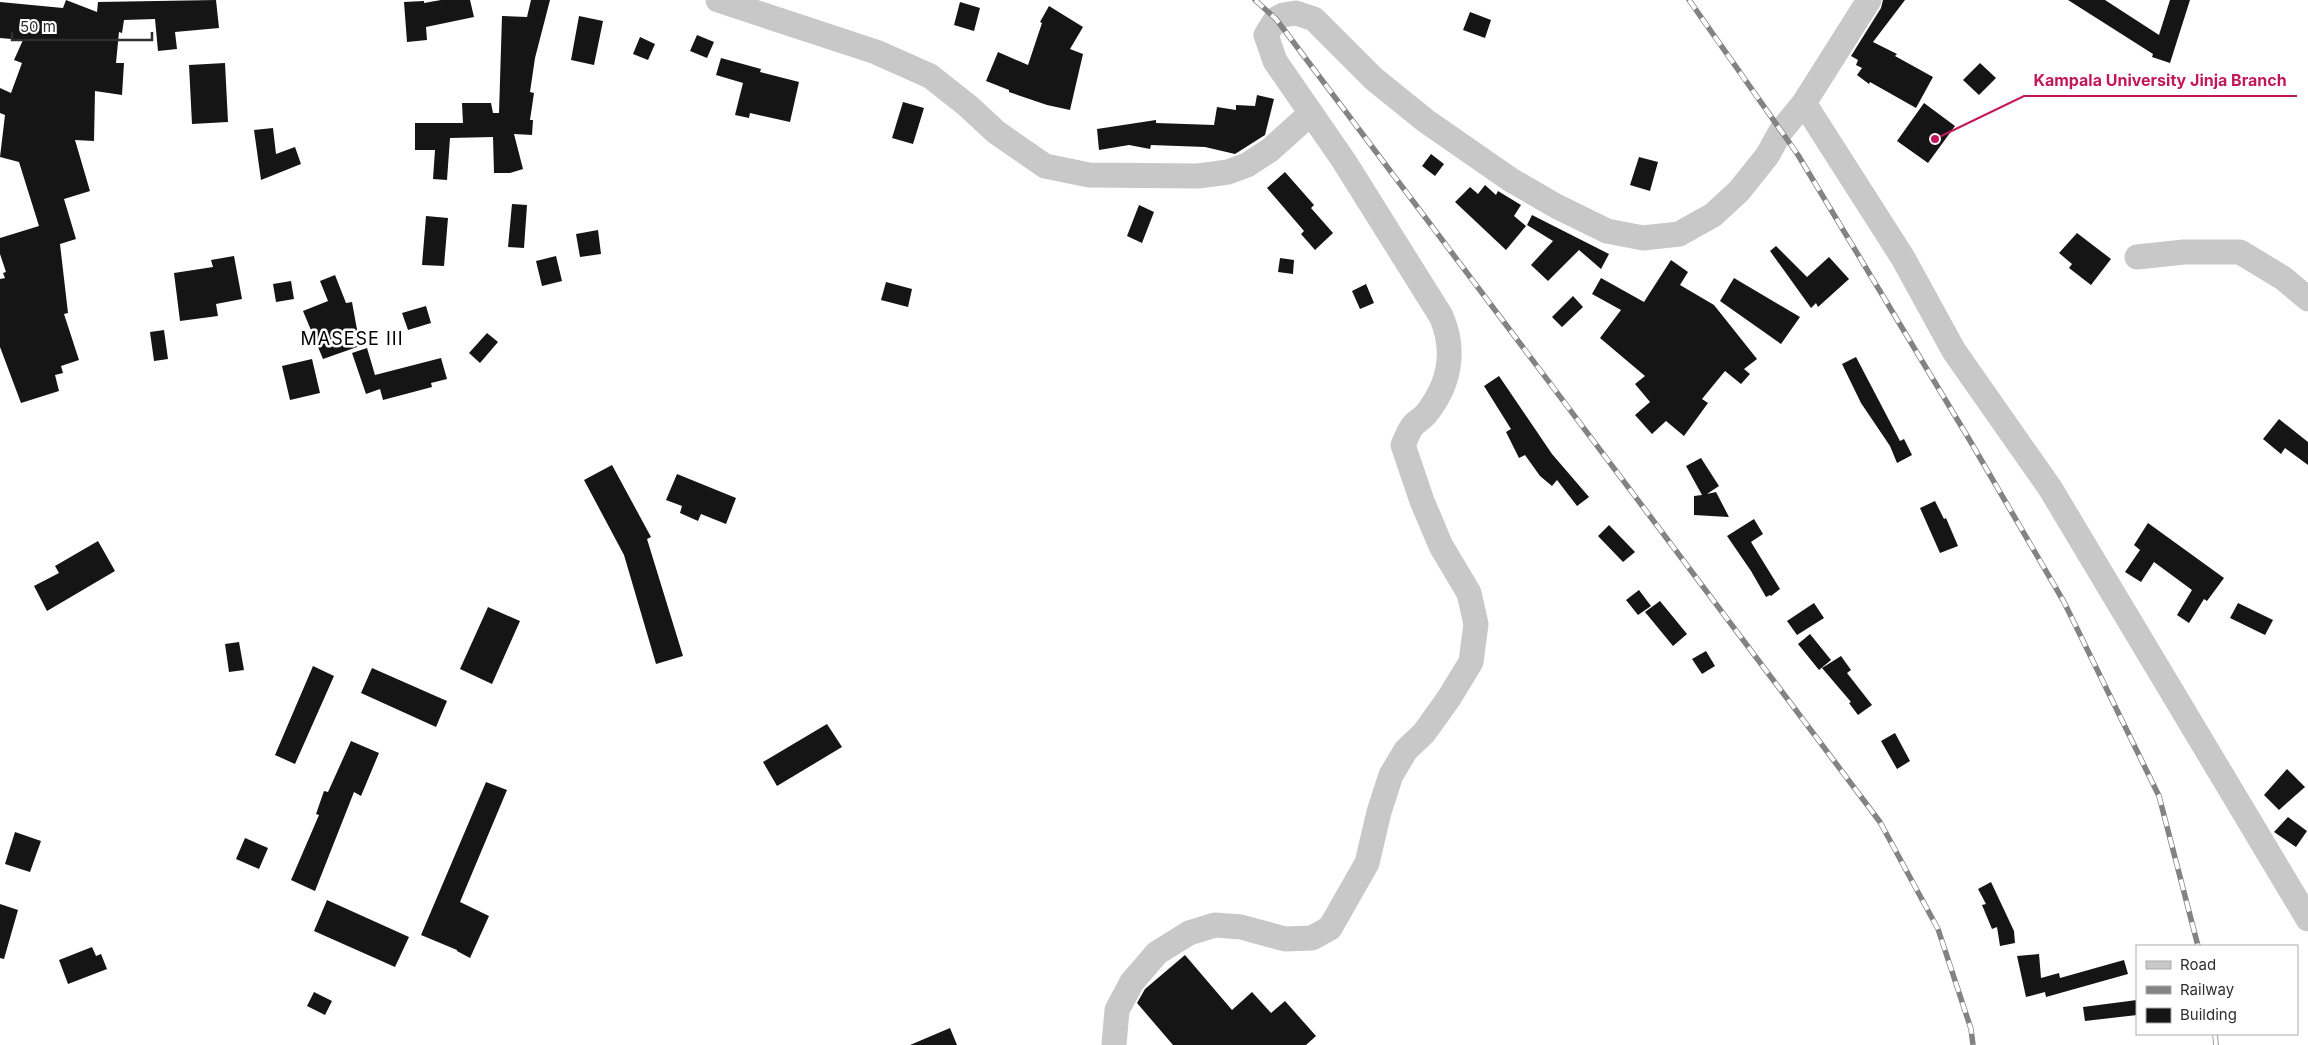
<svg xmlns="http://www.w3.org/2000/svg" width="2308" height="1045" font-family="Inter,sans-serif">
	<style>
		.building { fill: #151515 }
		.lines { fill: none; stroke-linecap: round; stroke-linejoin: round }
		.minor { stroke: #c8c8c8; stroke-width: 25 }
		.rail-casing { stroke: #838383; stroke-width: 5.5 }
		.rail { stroke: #fff; stroke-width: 4; stroke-dasharray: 11; stroke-linecap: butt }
		.labels { text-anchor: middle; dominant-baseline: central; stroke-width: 5; stroke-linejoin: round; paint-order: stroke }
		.quarter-label { font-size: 18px; letter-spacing: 1px; fill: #000; stroke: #fff }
		.leader { fill: none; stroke: #c2185b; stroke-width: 2 }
		.callout-dot { fill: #c2185b; stroke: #fff; stroke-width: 2 }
		.callout-label { font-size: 16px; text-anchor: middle; font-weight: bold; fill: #c2185b; stroke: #fff; stroke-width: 5; stroke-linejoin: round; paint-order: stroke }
	</style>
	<rect width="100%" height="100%" fill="#fff"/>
	<!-- building -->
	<path class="building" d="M 66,0 L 97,12 L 98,2 L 216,0 L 219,28 L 175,32 L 177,49 L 158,51 L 155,19 L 124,20 L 122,33 L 119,32 L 116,63 L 124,63 L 122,95 L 95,91 L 94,141 L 75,140 L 90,191 L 64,199 L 76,239 L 60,244 L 68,313 L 64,314 L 79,360 L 61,366 L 63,373 L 55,375 L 59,391 L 21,403 L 0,347 L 0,279 L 5,278 L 3,273 L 6,272 L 0,254 L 0,238 L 39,226 L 19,162 L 0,157 L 5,115 L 0,113 L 0,88 L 11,93 L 22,63 L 14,60 L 23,40 L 0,38 L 0,2 L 63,8 Z
		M 441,0 L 470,0 L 474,17 L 426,27 L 427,40 L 407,42 L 404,2 L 424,1 L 424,3 Z
		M 531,0 L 550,0 L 535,58 L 530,92 L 534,93 L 530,120 L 533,120 L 532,135 L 514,134 L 523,169 L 510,173 L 494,173 L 493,137 L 450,138 L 447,180 L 433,179 L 435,150 L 415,150 L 415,123 L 463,123 L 462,103 L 491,103 L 493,113 L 499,113 L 502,16 L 527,17 Z
		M 1883,0 L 1905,0 L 1873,42 L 1897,54 L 1895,56 L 1933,77 L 1916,108 L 1870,82 L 1869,84 L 1857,75 L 1862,68 L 1856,65 L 1858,60 L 1851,56 L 1881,8 Z
		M 2068,0 L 2105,0 L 2159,35 L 2170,0 L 2190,0 L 2170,63 L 2152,57 L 2153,54 Z
		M 960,2 L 980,8 L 974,31 L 954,25 Z
		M 1049,6 L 1083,27 L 1070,49 L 1083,54 L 1070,110 L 1047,105 L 1009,92 L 1009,90 L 986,81 L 998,52 L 1028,65 L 1042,23 L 1040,22 Z
		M 1470,12 L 1491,20 L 1485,38 L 1463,30 Z
		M 579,16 L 603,21 L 594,65 L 571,60 Z
		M 697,35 L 714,42 L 707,58 L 690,51 Z
		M 640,37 L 655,44 L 648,60 L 633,54 Z
		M 721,58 L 761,69 L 760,72 L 799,82 L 790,122 L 750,113 L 749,118 L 735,115 L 743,83 L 716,75 Z
		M 225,63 L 228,122 L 192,124 L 189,65 Z
		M 1980,63 L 1996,78 L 1979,95 L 1963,80 Z
		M 1257,95 L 1274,99 L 1265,135 L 1235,154 L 1205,147 L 1151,145 L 1150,149 L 1129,145 L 1099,150 L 1097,129 L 1156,120 L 1156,123 L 1214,125 L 1217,107 L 1236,110 L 1236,105 L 1255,106 Z
		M 903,102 L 924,108 L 913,144 L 892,138 Z
		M 1924,103 L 1955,126 L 1928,163 L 1897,141 Z
		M 273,128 L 276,154 L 295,147 L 301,164 L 261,180 L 254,130 Z
		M 1431,154 L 1444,164 L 1435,176 L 1422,166 Z
		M 1639,157 L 1658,162 L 1650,191 L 1630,185 Z
		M 1285,172 L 1314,205 L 1311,208 L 1333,233 L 1315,250 L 1301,234 L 1304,231 L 1267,188 Z
		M 1485,185 L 1496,195 L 1498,191 L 1521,205 L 1514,216 L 1526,226 L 1506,250 L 1455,202 L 1470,187 L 1478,194 Z
		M 512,204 L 527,205 L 524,248 L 508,247 Z
		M 1139,205 L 1154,212 L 1142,243 L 1127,236 Z
		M 1532,215 L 1609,254 L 1601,269 L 1579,250 L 1548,281 L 1531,265 L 1553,241 L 1527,225 Z
		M 426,216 L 448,218 L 444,266 L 422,265 Z
		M 598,230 L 601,254 L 580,257 L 576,234 Z
		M 2077,233 L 2111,259 L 2091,285 L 2069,268 L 2072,264 L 2059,253 Z
		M 1776,246 L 1807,277 L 1829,257 L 1849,279 L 1818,307 L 1816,303 L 1811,308 L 1770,251 Z
		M 234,256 L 242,299 L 216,304 L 218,316 L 180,321 L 174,273 L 213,267 L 211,260 Z
		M 556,256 L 562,281 L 542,286 L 536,261 Z
		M 1280,258 L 1294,260 L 1293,274 L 1278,272 Z
		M 1671,260 L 1688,272 L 1680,285 L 1714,305 L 1757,359 L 1744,369 L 1750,374 L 1741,384 L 1725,371 L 1702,399 L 1708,403 L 1684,436 L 1666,421 L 1652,434 L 1635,415 L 1650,402 L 1635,384 L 1645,376 L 1600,338 L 1621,310 L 1592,294 L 1601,278 L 1644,302 Z
		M 335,275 L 346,303 L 352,302 L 360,346 L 323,359 L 303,311 L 328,301 L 320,281 Z
		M 1734,278 L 1800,317 L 1781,344 L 1720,301 Z
		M 291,281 L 294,299 L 276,302 L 273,284 Z
		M 886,282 L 912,289 L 908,307 L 881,300 Z
		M 1366,284 L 1374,303 L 1360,309 L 1352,291 Z
		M 1573,296 L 1583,307 L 1562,327 L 1552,317 Z
		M 426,306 L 431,323 L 408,330 L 402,313 Z
		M 164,330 L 168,359 L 154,361 L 150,332 Z
		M 487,333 L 498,342 L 480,363 L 469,353 Z
		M 367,348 L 375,375 L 441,358 L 447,379 L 431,383 L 432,387 L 383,400 L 380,389 L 366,394 L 352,353 Z
		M 1856,357 L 1900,441 L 1904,439 L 1912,455 L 1897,463 L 1890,446 L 1861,403 L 1842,364 Z
		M 312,359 L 320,393 L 290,400 L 282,366 Z
		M 1499,376 L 1552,454 L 1589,497 L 1577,506 L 1557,480 L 1552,486 L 1540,476 L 1525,455 L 1519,458 L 1506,432 L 1511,429 L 1484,386 Z
		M 2279,419 L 2308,442 L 2308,465 L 2285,448 L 2281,454 L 2263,439 Z
		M 1701,458 L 1719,486 L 1707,494 L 1716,492 L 1729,517 L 1694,515 L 1694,496 L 1702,495 L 1686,466 Z
		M 612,465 L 651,537 L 647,539 L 683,656 L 656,664 L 624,555 L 584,480 Z
		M 677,474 L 736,498 L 726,524 L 701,514 L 698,521 L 680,513 L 682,506 L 666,500 Z
		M 1935,501 L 1944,519 L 1946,518 L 1958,546 L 1940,553 L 1920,508 Z
		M 1754,519 L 1763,534 L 1751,542 L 1780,589 L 1771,596 L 1770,595 L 1766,597 L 1751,571 L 1727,536 Z
		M 2148,523 L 2224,578 L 2207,601 L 2204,599 L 2189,623 L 2177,615 L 2192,590 L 2154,562 L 2141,582 L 2125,572 L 2140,550 L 2134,545 Z
		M 1609,525 L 1635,552 L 1623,562 L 1598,536 Z
		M 98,541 L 115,571 L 47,611 L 34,586 L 59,573 L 55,566 Z
		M 1639,590 L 1651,606 L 1638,615 L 1626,600 Z
		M 1660,601 L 1687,634 L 1673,646 L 1645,612 Z
		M 1814,603 L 1824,618 L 1797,635 L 1787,621 Z
		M 2238,603 L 2273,620 L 2265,635 L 2230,618 Z
		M 488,607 L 520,621 L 492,684 L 460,669 Z
		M 1810,634 L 1831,660 L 1819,670 L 1798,644 Z
		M 239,642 L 244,670 L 229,672 L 225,644 Z
		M 1706,651 L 1715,666 L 1702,674 L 1692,659 Z
		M 1841,656 L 1851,670 L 1847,673 L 1872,705 L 1858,715 L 1849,703 L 1851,702 L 1822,668 Z
		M 313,666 L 334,676 L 295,764 L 275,755 Z
		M 372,668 L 447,701 L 436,727 L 361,693 Z
		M 827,724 L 842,747 L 777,786 L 763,762 Z
		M 1895,733 L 1910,761 L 1897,769 L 1881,741 Z
		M 351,741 L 379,753 L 361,796 L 354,792 L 315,891 L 291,880 L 319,815 L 316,814 L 324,791 L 328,792 Z
		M 2287,769 L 2305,787 L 2279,810 L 2264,795 Z
		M 486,782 L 507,790 L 460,902 L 489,916 L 470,958 L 457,951 L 457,950 L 421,935 Z
		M 2288,817 L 2307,831 L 2296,847 L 2274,832 Z
		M 15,832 L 41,841 L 30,872 L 5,864 Z
		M 245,838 L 268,848 L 259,869 L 236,859 Z
		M 1991,882 L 2014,931 L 2015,943 L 2000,946 L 1997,927 L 1992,929 L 1982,905 L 1986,904 L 1978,889 Z
		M 327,900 L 409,937 L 395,967 L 314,931 Z
		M 0,904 L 18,910 L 4,959 L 0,958 Z
		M 92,947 L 96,956 L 101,954 L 107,969 L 68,984 L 59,960 Z
		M 2039,954 L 2041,978 L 2059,973 L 2060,978 L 2124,960 L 2128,974 L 2046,997 L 2045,992 L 2026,997 L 2017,956 Z
		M 1185,955 L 1232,1010 L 1252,992 L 1271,1013 L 1285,1001 L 1316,1036 L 1306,1045 L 1173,1045 L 1137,1003 L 1145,989 Z
		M 314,992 L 332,1001 L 325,1015 L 307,1006 Z
		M 2137,1000 L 2137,1015 L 2085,1021 L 2083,1007 Z
		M 950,1028 L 957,1045 L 910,1045 Z"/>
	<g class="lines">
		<!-- minor -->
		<path class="minor" d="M 718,0 L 876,52 L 930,76 L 968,106 L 996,132 L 1045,166 L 1089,175 L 1198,176 L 1228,172 L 1247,165 L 1270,150 L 1310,114
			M 1804,103 L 1903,258 L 1954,351 L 2050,488 L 2308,919
			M 2137,257 L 2184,252 L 2240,252 L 2283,278 L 2308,299
			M 1114,1045 L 1117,1010 L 1132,982 L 1157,953 L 1189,933 L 1215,925 L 1241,927 L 1285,939 L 1312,938 L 1330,928 L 1367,863 L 1379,812 L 1391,775 L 1406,750 L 1424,733 L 1449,698 L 1471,662 L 1476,624 L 1469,593 L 1441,546 L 1422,501 L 1403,445 C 1406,439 1408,432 1412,427 C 1415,422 1422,419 1426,414 C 1450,384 1456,350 1441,316 L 1344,161 L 1275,61 L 1266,35 L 1276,19 L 1283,15 L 1296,13 L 1314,19 L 1374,79 L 1426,121 L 1511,180 L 1556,206 L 1607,231 L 1643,238 L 1679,234 L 1713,215 L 1739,191 L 1767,156 L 1781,131 L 1804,103 L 1869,0"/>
		<!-- rail casing -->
		<g class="rail-casing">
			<path id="rail" d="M 1255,0 L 1276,19 L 1880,822 L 1938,929 L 1971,1029 L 1973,1045
				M 1689,0 L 1798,155 L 1969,439 L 2064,602 L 2159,796 L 2198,946
				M 2215,1034 L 2216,1045"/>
		</g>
		<!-- rail -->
		<use href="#rail" class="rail"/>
	</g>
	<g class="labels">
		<!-- quarter labels -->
		<g class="quarter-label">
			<text x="352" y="338">MASESE III</text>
		</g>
	</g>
	<!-- callouts -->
	<path class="leader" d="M1935 139L2024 96H2297"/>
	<circle class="callout-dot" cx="1935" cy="139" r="5"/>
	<g class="callout-label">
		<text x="2160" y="86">Kampala University Jinja Branch</text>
	</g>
	<!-- legend -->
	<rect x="2136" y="945" width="162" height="90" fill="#ffffff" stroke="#ababab"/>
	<rect x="2146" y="961" width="25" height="8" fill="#c8c8c8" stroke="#ababab"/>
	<text x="2180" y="970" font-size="15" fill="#2e2e2e">Road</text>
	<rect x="2146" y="986" width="25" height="8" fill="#838383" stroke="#ababab"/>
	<text x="2180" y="995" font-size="15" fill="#2e2e2e">Railway</text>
	<rect x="2146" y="1008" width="25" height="15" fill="#151515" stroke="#ababab"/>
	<text x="2180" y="1020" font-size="15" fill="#2e2e2e">Building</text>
	<!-- scale -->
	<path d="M12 32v8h140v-8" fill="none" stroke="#2e2e2e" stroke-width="2.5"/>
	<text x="20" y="32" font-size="15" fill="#2e2e2e" stroke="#ffffff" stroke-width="4" paint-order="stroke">50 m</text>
</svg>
